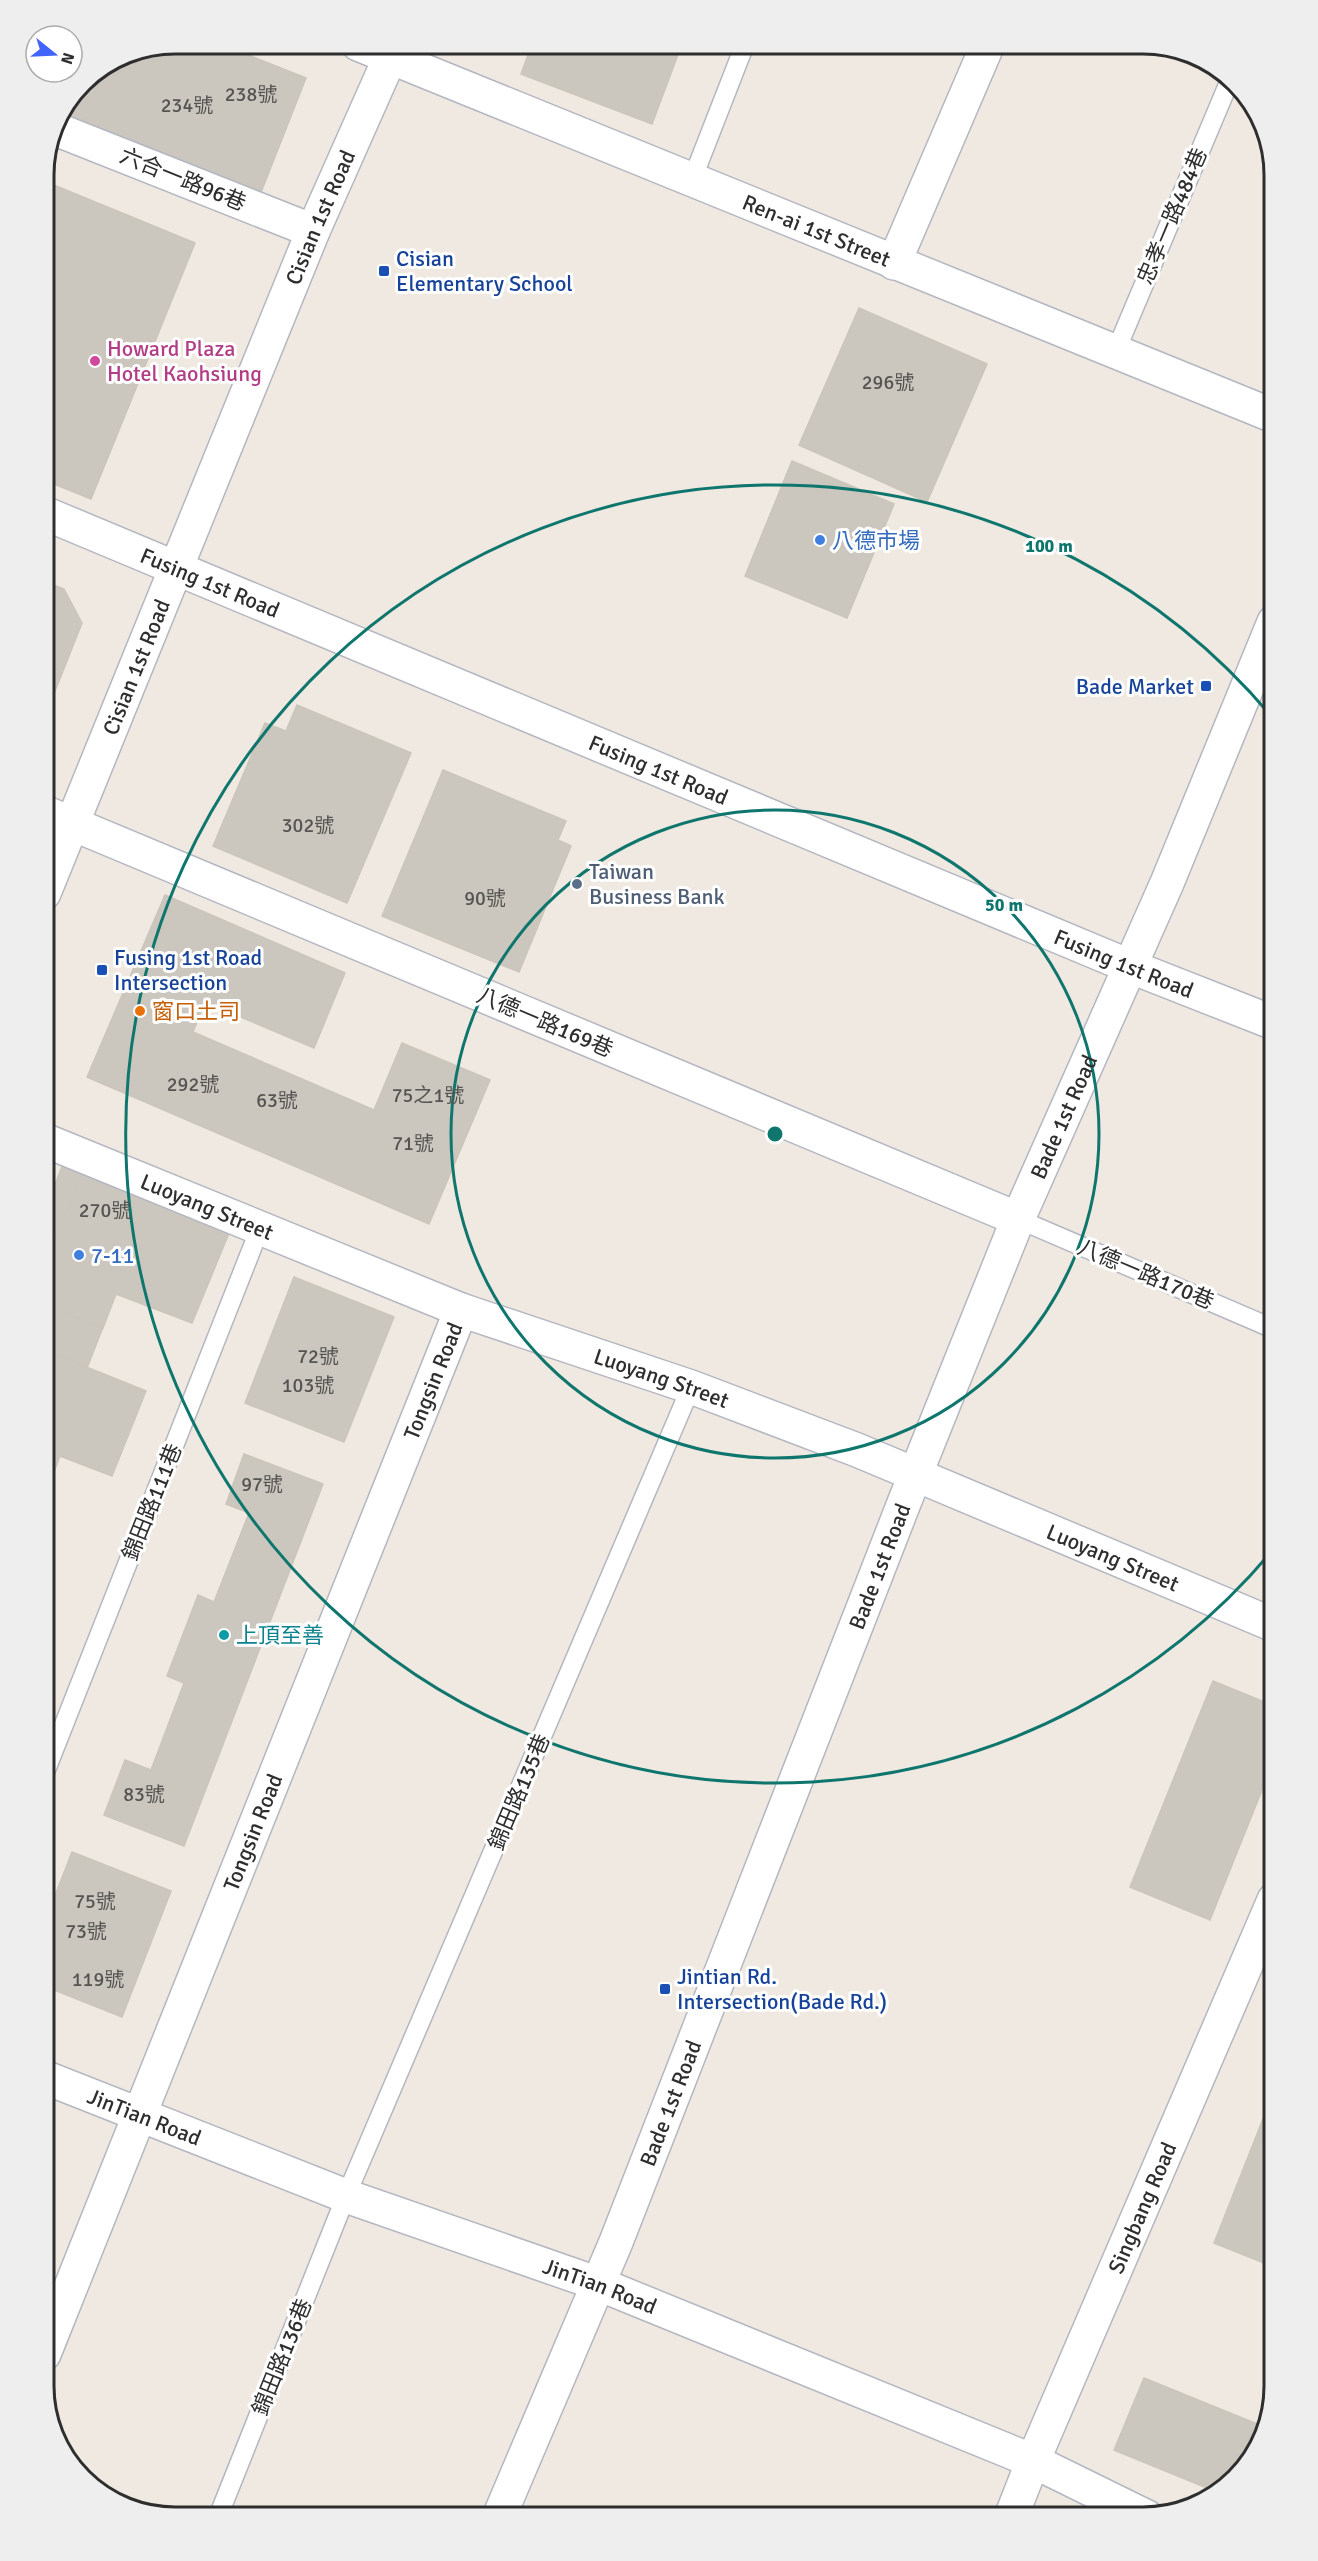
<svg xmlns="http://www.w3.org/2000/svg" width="1318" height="2561" font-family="Signika,'Noto Sans TC',sans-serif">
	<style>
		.building { fill: #cbc7bf; stroke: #cbc5ba; stroke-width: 1.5 }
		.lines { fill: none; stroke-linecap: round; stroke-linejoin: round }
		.lane-casing { stroke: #b4b7c1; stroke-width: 21 }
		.street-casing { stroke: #b4b7c1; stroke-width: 36 }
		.secondary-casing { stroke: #b4b7c1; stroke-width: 36 }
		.lane { stroke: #fff; stroke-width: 18 }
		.street { stroke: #fff; stroke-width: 33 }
		.secondary { stroke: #fff; stroke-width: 33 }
		.ring { fill: none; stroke: #0f766e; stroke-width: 3 }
		.transit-dot { fill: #1a4fb4; stroke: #fff; stroke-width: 2 }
		.hotel-dot { fill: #d1479c; stroke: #fff; stroke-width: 2 }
		.shop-dot { fill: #3f7fe0; stroke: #fff; stroke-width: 2 }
		.service-dot { fill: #5c6f8a; stroke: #fff; stroke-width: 2 }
		.food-dot { fill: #e8710a; stroke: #fff; stroke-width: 2 }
		.culture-dot { fill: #0f9aa8; stroke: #fff; stroke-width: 2 }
		.labels { text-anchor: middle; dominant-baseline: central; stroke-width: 6; stroke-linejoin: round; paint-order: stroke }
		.number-label { font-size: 20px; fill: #555452 }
		.street-label { font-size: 22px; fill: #2e2e2e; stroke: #fff }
		.transit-label { font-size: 22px; fill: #164399; stroke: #fff; text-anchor: start }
		.hotel-label { font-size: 22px; fill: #b23c85; stroke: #fff; text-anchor: start }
		.shop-label { font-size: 22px; fill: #366cbe; stroke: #fff; text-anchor: start }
		.service-label { font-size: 22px; fill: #4e5e75; stroke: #fff; text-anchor: start }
		.food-label { font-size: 22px; fill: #c56008; stroke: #fff; text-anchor: start }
		.culture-label { font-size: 22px; fill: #0d838f; stroke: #fff; text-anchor: start }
		.rim { fill: none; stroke: #2e2e2e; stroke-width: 3 }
		.centre { fill: #0f766e; stroke: #fff; stroke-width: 3 }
		.ring-label { font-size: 18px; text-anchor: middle; font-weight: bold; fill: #0f766e; stroke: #fff; stroke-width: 6; stroke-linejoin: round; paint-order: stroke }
	</style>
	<rect width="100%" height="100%" fill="#efe9e1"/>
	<!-- building -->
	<path class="building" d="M 175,44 L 221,44 L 306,78 L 258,200 L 57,120 L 82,82 L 125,53 Z
		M 532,44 L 682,44 L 652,124 L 521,74 Z
		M 44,181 L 195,243 L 91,499 L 44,480 Z
		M 859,308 L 987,364 L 927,502 L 799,445 Z
		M 792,461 L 894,504 L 847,618 L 745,576 Z
		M 44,581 L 64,589 L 82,623 L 44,719 Z
		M 297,705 L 411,753 L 347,903 L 213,846 L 265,723 L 286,731 Z
		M 443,770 L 566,821 L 558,840 L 571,846 L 519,972 L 382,916 Z
		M 165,895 L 345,973 L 314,1048 L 205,1002 L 193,1032 L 374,1110 L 402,1043 L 490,1080 L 429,1224 L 87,1077 Z
		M 66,1156 L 232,1226 L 192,1323 L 116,1294 L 87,1368 L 146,1391 L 112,1476 L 60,1456 L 54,1472 L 44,1468 L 44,1213 Z
		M 85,1164 L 232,1226 L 192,1323 L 116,1294 L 103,1328 L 44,1304 L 44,1269 Z
		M 294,1277 L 394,1317 L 344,1442 L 245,1403 Z
		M 44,1350 L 146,1391 L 112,1476 L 60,1456 L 54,1472 L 44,1468 Z
		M 244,1454 L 323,1484 L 184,1846 L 104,1815 L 125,1760 L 151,1770 L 184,1683 L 167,1676 L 198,1595 L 214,1602 L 249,1513 L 226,1504 Z
		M 1213,1681 L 1274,1706 L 1274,1760 L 1210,1920 L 1130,1887 Z
		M 72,1852 L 171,1891 L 122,2017 L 44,1986 L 44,1924 Z
		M 1274,2091 L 1274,2267 L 1214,2243 Z
		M 1144,2378 L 1262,2426 L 1252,2459 L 1214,2491 L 1114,2450 Z"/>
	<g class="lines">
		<!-- lane casing -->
		<g class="lane-casing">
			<path id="lane" d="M 692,180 L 745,44
				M 1115,353 L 1230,80
				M 1018,1219 L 1274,1329
				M 44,1775 L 260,1228
				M 218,2517 L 346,2196 L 691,1387"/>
		</g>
		<!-- street casing -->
		<g class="street-casing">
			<g id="street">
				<path id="s1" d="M 358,44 L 1274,416"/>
				<path d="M 53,128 L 313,231"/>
				<path d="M 894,263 L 988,44"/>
				<path d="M 44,812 L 1018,1219"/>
				<path id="s2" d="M 44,1140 L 461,1310 L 691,1387 L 857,1450 L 1274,1625"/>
				<path id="s3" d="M 44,2077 L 346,2196 L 599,2284 L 1033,2461 L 1147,2517"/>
				<path id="s4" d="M 44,2354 L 461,1310"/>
				<path id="s5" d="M 499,2517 L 616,2242 L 904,1503 L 1018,1219 L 1167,883 L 1274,622"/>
				<path id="s6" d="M 1011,2517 L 1033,2461 L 1274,1900"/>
			</g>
		</g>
		<!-- secondary casing -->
		<g class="secondary-casing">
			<g id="secondary">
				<path id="s7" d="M 44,513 L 1129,966 L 1274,1023"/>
				<path id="s8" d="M 44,893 L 313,231 L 396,44"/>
			</g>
		</g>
		<!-- lane -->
		<use href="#lane" class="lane"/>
		<!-- street -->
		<use href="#street" class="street"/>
		<!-- secondary -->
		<use href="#secondary" class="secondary"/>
	</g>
	<!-- distance rings -->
	<g class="ring">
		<circle cx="775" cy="1134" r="324"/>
		<path d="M1272 1551A649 649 0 1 1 1272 717"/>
	</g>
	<!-- markers -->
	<g class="transit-dot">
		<rect x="378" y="265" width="12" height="12" rx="3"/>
		<rect x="1200" y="680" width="12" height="12" rx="3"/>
		<rect x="96" y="964" width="12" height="12" rx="3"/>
		<rect x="659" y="1983" width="12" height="12" rx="3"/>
	</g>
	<circle class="hotel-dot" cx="95" cy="361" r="6"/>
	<g class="shop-dot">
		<circle cx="820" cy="540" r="6"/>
		<circle cx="79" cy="1255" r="6"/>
	</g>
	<circle class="service-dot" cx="577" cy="884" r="6"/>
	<circle class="food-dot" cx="140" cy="1011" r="6"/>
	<circle class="culture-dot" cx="224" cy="1635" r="6"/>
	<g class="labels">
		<!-- number labels -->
		<g class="number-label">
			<text x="251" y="94">238號</text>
			<text x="187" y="105">234號</text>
			<text x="888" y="382">296號</text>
			<text x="308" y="825">302號</text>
			<text x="485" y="898">90號</text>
			<text x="193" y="1084">292號</text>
			<text x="428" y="1095">75之1號</text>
			<text x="277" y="1100">63號</text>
			<text x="413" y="1143">71號</text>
			<text x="105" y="1210">270號</text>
			<text x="318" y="1356">72號</text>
			<text x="308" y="1385">103號</text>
			<text x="262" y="1484">97號</text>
			<text x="144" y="1794">83號</text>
			<text x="95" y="1901">75號</text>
			<text x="86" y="1931">73號</text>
			<text x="98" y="1979">119號</text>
		</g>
		<!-- street labels -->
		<g class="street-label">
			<text transform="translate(183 179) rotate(22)">六合一路96巷</text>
			<text transform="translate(1172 216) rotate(-67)">忠孝一路484巷</text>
			<text stroke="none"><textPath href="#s8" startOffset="730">Cisian 1st Road</textPath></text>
			<text stroke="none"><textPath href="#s1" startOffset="495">Ren-ai 1st Street</textPath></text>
			<text stroke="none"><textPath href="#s7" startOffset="180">Fusing 1st Road</textPath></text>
			<text stroke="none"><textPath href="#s8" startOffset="244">Cisian 1st Road</textPath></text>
			<text stroke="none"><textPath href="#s7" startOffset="666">Fusing 1st Road</textPath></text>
			<text stroke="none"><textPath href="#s7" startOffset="1170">Fusing 1st Road</textPath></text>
			<text transform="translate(545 1022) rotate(23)">八德一路169巷</text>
			<text stroke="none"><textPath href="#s5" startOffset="1510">Bade 1st Road</textPath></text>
			<text stroke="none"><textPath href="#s2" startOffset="176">Luoyang Street</textPath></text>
			<text transform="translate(1146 1274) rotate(23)">八德一路170巷</text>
			<text stroke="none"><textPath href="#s2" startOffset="662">Luoyang Street</textPath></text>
			<text stroke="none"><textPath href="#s4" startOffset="1048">Tongsin Road</textPath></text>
			<text transform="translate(152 1502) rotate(-68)">錦田路111巷</text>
			<text stroke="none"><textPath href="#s2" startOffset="1148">Luoyang Street</textPath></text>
			<text stroke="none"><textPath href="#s5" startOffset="1024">Bade 1st Road</textPath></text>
			<text transform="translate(519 1792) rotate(-67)">錦田路135巷</text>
			<text stroke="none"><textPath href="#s4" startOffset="562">Tongsin Road</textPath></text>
			<text stroke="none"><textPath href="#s5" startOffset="448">Bade 1st Road</textPath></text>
			<text stroke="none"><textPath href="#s3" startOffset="108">JinTian Road</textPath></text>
			<text stroke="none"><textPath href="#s6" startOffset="336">Singbang Road</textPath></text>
			<text stroke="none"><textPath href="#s3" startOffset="594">JinTian Road</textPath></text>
			<text transform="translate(282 2357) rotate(-68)">錦田路136巷</text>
		</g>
		<!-- transit labels -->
		<g class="transit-label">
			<text x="396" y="258">Cisian<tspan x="396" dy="25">Elementary School</tspan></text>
			<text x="1194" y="686" text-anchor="end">Bade Market</text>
			<text x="114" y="957">Fusing 1st Road<tspan x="114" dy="25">Intersection</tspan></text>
			<text x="677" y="1976">Jintian Rd.<tspan x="677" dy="25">Intersection(Bade Rd.)</tspan></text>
		</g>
		<!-- hotel labels -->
		<g class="hotel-label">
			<text x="107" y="348">Howard Plaza<tspan x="107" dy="25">Hotel Kaohsiung</tspan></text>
		</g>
		<!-- shop labels -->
		<g class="shop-label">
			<text x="832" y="540">八德市場</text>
			<text x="91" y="1255">7-11</text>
		</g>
		<!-- service labels -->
		<g class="service-label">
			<text x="589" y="871">Taiwan<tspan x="589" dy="25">Business Bank</tspan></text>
		</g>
		<!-- food labels -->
		<g class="food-label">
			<text x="152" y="1011">窗口土司</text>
		</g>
		<!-- culture labels -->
		<g class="culture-label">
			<text x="236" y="1635">上頂至善</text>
		</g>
	</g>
	<!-- crop -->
	<path d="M0 0H1318V2561H0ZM175 54H1143A121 121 0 0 1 1264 175V2386A121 121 0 0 1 1143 2507H175A121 121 0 0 1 54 2386V175A121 121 0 0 1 175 54Z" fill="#eee" fill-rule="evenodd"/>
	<path class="rim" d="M175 54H1143A121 121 0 0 1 1264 175V2386A121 121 0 0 1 1143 2507H175A121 121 0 0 1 54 2386V175A121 121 0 0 1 175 54Z"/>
	<circle cx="775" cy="1134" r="9" class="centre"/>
	<g class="ring-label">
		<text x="1049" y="552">100 m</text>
		<text x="1004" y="911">50 m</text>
	</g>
	<!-- north arrow -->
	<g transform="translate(54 54) rotate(108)"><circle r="28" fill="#ffffff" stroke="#ababab" stroke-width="1.5"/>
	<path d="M0-4.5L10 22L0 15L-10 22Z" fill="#4264fb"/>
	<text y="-9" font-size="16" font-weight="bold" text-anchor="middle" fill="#2e2e2e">N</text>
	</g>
</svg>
